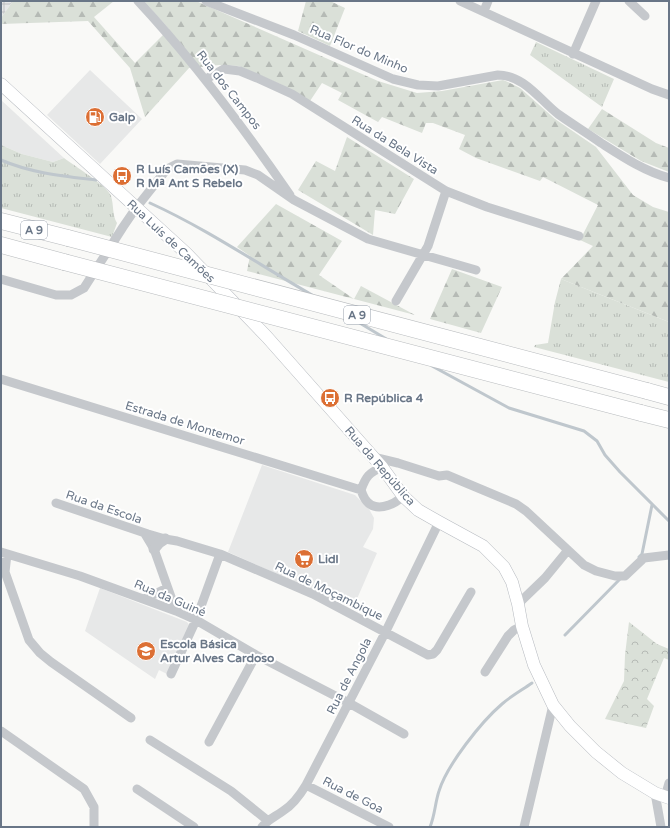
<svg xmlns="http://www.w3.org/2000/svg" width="670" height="828" font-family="'Varela Round',sans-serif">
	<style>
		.built { fill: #e7e8e8 }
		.industrial { fill: url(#industrial-grid) }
		.grass { fill: url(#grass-tufts) }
		.forest { fill: url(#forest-firs) }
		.park { fill: url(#park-crowns) }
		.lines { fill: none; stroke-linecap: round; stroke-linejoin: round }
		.stream { stroke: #bfc7cd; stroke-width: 3 }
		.secondary-casing { stroke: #b7bbc1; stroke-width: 13 }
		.motorway-casing { stroke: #b8bbbe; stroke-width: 17 }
		.minor { stroke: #c5c8cc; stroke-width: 9 }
		.tertiary { stroke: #c5c8cc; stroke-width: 11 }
		.secondary { stroke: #fff; stroke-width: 12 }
		.motorway { stroke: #fff; stroke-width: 16 }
		.motorway-bridge-casing { stroke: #b8bbbe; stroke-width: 17; stroke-linecap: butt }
		.motorway-bridge { stroke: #fff; stroke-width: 16 }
		.labels { text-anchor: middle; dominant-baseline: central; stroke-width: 4; stroke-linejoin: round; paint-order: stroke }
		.shield { fill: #fff; stroke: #969fab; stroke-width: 1 }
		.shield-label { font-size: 11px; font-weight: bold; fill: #697687 }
		.street-label { font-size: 12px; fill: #697687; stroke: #fff }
		.poi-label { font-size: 12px; font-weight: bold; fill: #697687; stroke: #fff; text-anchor: start }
	</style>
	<defs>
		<pattern id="industrial-grid" width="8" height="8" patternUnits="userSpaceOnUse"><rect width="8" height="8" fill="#e7e8e8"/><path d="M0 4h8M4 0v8" fill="none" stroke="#bfc1c2"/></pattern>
		<pattern id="grass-tufts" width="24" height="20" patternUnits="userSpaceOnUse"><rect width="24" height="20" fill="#dae0d8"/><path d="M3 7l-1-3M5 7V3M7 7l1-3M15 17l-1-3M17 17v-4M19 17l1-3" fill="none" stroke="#b5bab5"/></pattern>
		<pattern id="forest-firs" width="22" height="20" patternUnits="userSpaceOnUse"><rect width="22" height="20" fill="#dae0d8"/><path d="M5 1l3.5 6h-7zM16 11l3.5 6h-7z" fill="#b5bab5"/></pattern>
		<pattern id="park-crowns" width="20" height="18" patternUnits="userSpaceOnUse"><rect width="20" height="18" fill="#dae0d8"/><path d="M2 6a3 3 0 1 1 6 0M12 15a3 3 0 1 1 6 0" fill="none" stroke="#b5bab5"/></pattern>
	</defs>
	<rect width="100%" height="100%" fill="#f9f9f7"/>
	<!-- built -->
	<path class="built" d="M 90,70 L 142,119 L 100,164 L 47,115 Z
		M 1,100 L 64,158 L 53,162 L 22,154 L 1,145 Z
		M 262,465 L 355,495 L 369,509 L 374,518 L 373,529 L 363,547 L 377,553 L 353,608 L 228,552 Z
		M 100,588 L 187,622 L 190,626 L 167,674 L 159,670 L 155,679 L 85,631 Z"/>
	<!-- industrial -->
	<path class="industrial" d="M 1,1 L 13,1 L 1,18 Z"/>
	<!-- grass -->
	<path class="grass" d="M 536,42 L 614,79 L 602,107 L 530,55 Z
		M 1,145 L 22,154 L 53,162 L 64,158 C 73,165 108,186 111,196 C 114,205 112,215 117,223 L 112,237 L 1,208 Z
		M 561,279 L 669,322 L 669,382 L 534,347 L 535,345 L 548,343 L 555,302 Z"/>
	<!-- forest -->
	<path class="forest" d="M 13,1 L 114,1 L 94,17 L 135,63 L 169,29 L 144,1 L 196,1 L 378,81 L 417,93 L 442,91 L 503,80 L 508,82 L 520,88 L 555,119 L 596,147 L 633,195 L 653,207 L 669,212 L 669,322 L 561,279 L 593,246 L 580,240 L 598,205 L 543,177 L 540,181 L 476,158 L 459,149 L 465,135 L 433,123 L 426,123 L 422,133 L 382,117 L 378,122 L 338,100 L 342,93 L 322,83 L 310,101 L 280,84 L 239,66 L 219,65 L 189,68 L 145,117 L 130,68 L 88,21 L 1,24 L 1,18 Z
		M 306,1 L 330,1 L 345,8 L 330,46 L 298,31 Z
		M 602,109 L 656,143 L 669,148 L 669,172 L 641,161 L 588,129 Z
		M 347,137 L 414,179 L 395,214 L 375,210 L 373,235 L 298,190 L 316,161 L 335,171 Z
		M 276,204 L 342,241 L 319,275 L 354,299 L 361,286 L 415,315 L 247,271 L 250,256 L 237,247 Z
		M 452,269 L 502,287 L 481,333 L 430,319 Z"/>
	<!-- park -->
	<path class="park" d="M 629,622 L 657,644 L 669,649 L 669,660 L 664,658 L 647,699 L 654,706 L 646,728 L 605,719 L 624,681 L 625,655 Z"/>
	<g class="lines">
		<!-- stream -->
		<path class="stream" d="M 1,160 C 31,173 63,176 96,180
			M 150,203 C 207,229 258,264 312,295
			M 358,322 L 388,340
			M 432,366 L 509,408 L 584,431 L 597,441 L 605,455 L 620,472 L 669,521
			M 639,557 L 642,554 L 652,505
			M 565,635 L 621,578
			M 430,827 C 435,815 435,803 439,791 C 447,765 481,722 502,704 C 511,696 522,690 532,683"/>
		<!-- secondary casing -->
		<g class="secondary-casing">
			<path id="secondary" d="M 1,84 L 186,253 L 267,337 L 382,467 L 403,496 L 418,510 L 439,522 L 483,546 L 504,567 L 512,582 L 518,604 L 522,626 L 534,665 L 553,705 L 570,726 L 596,752 L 622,773 L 655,793 L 669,798"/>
		</g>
		<!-- motorway casing -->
		<g class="motorway-casing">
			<path id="motorway" d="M 1,221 L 68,238
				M 1,245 L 64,262
				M 647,391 L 669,397
				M 641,413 L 669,420"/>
		</g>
		<!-- minor -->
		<path class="minor" d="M 138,1 C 194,61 243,127 290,195
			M 206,1 L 294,35 L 393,79 L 418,85 L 438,86 L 498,75 C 524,75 540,100 558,114 C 572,124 587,133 601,143 C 623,157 644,171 669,178
			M 460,1 L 652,89 L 669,95
			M 629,1 L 645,16
			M 484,11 L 488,1
			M 573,54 L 596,1
			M 206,79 L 224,69 L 240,71 L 257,78 L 292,94 L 446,191 L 487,207 L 579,236
			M 1,279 L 56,295 L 71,295 L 84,288 L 123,227 L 136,208 L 167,169 L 177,164 L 245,170 L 258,175 L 294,200 L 368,239 L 476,270
			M 396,301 L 428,246 L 446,191
			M 1,379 L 361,490
			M 373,457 L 398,463 L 439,476 L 447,475 L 516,504 L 526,511 L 584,565 L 596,571 L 615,576 L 625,576 L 644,558 L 669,555
			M 382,467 C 369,473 366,476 361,490 C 362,493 363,496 365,499 C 374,513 393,506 403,496
			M 56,503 L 148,534 L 165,539 L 177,541 L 220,554 L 313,594 L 428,655 L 433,654 L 437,650 L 471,592
			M 145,534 L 154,549 L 176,611
			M 1,552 L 80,576 L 176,611 L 196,620 L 256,655 L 349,703 L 404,734
			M 7,554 L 5,572 L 29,640 L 40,653 L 51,662 L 131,718
			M 145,599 L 167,588
			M 518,604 L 545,578 L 568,550
			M 485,672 L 508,636 L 514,630 L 522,626
			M 171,674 L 196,620 L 220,554
			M 1,731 L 84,789 L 94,807 L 94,827
			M 150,740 L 231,791 L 267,820
			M 209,742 L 256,655
			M 306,785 L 389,827
			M 137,789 L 194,827
			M 655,793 L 661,827
			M 665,797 L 669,783
			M 262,827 C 268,819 275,817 283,811 C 293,805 300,795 306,785 L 386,631 L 439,522
			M 524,827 L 553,705"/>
		<!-- tertiary -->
		<path class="tertiary" d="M 154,549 L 159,543 L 165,539"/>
		<!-- secondary -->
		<use href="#secondary" class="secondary"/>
		<!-- motorway -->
		<use href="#motorway" class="motorway"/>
		<!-- motorway-bridge casing -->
		<g class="motorway-bridge-casing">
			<path id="motorway-bridge" d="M 68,238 L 647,391
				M 64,262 L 641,413"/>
		</g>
		<!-- motorway-bridge -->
		<use href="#motorway-bridge" class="motorway-bridge"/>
	</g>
	<!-- icons -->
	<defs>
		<g id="fuel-disc" transform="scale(1)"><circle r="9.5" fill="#dc6f34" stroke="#fff"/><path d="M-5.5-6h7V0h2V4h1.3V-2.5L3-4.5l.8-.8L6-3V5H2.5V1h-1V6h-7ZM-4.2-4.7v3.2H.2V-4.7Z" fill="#fff"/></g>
		<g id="bus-disc" transform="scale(1)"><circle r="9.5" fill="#dc6f34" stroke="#fff"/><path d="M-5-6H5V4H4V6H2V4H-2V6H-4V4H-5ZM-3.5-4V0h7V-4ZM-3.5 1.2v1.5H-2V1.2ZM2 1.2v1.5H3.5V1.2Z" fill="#fff"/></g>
		<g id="supermarket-disc" transform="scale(1)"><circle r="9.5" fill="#dc6f34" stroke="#fff"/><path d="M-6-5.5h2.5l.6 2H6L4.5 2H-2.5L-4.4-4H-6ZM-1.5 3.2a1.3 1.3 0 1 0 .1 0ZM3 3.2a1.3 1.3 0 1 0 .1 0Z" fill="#fff"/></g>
		<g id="school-disc" transform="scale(1)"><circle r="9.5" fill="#dc6f34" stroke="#fff"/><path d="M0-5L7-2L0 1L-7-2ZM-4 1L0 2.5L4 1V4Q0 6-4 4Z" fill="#fff"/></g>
	</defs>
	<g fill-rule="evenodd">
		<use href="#fuel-disc" x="95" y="117"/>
		<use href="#bus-disc" x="122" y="176"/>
		<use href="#bus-disc" x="330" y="398"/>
		<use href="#supermarket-disc" x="304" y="559"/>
		<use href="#school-disc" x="146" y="651"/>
	</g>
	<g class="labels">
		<!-- shield labels -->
		<g class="shield">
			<rect x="21" y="221" width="26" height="18" rx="3"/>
			<rect x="344" y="306" width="26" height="18" rx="3"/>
		</g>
		<g class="shield-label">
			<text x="34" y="230">A 9</text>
			<text x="357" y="315">A 9</text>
		</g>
		<!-- street labels -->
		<g class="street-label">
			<text transform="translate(359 49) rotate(23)">Rua Flor do Minho</text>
			<text transform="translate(229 90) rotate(52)">Rua dos Campos</text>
			<text transform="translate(395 145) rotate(32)">Rua da Bela Vista</text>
			<text transform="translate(171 241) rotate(43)">Rua Luís de Camões</text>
			<text transform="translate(185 423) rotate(17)">Estrada de Montemor</text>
			<text transform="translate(380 466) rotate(49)">Rua da República</text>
			<text transform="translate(104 507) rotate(19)">Rua da Escola</text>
			<text transform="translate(329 591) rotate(26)">Rua de Moçambique</text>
			<text transform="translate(170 598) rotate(23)">Rua da Guiné</text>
			<text transform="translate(349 676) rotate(-63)">Rua de Angola</text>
			<text transform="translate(353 795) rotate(27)">Rua de Goa</text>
		</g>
		<!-- poi labels -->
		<g class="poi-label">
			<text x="109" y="117">Galp</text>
			<text x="136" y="169">R Luís Camões (X)<tspan x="136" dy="14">R Mª Ant S Rebelo</tspan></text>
			<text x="344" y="398">R República 4</text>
			<text x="318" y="559">Lidl</text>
			<text x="160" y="644">Escola Básica<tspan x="160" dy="14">Artur Alves Cardoso</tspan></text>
		</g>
	</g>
	<!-- border -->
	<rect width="670" height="828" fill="none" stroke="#697687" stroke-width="4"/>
</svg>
